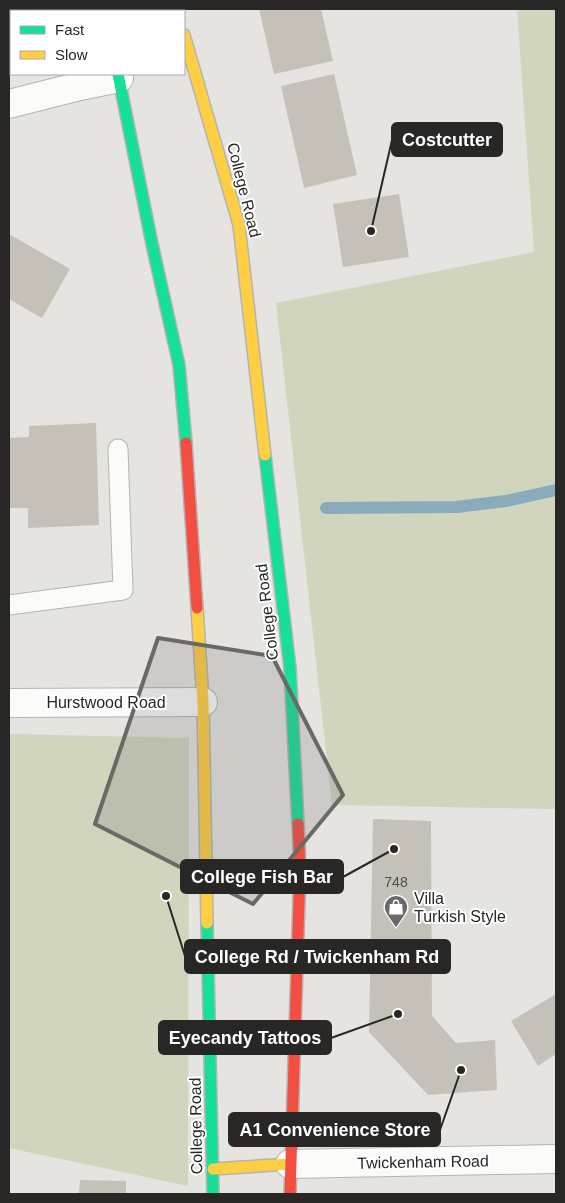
<svg xmlns="http://www.w3.org/2000/svg" width="565" height="1203" font-family="Arial,sans-serif">
	<style>
		.green { fill: #d1d5be }
		.lines { fill: none; stroke-linecap: round; stroke-linejoin: round }
		.stream { stroke: #8aabba; stroke-width: 12 }
		.building { fill: #c6c1b8 }
		.lane-casing { stroke: #b6b4b2; stroke-width: 21 }
		.street-casing { stroke: #b6b4b2; stroke-width: 30 }
		.fast-casing { stroke: #b6b4b2; stroke-width: 14 }
		.slow-casing { stroke: #b6b4b2; stroke-width: 14 }
		.jam-casing { stroke: #b6b4b2; stroke-width: 14 }
		.lane { stroke: #fbfbfa; stroke-width: 19 }
		.street { stroke: #fbfbfa; stroke-width: 28 }
		.fast { stroke: #16e098; stroke-width: 11 }
		.slow { stroke: #ffcf43; stroke-width: 11 }
		.jam { stroke: #f24e42; stroke-width: 11 }
		.marked { fill: #6b6967; fill-opacity: 0.2; stroke: #6b6967; stroke-width: 4; stroke-linejoin: round }
		.labels { text-anchor: middle; dominant-baseline: central; stroke-width: 4; stroke-linejoin: round; paint-order: stroke }
		.number-label { font-size: 14px; fill: #504e4a }
		.street-label { font-size: 16px; fill: #292725; stroke: #fff }
		.poi-label { font-size: 16px; fill: #292725; stroke: #fff; text-anchor: start }
		.leader { fill: none; stroke: #292725; stroke-width: 2 }
		.callout-dot { fill: #292725; stroke: #fff; stroke-width: 2 }
		.callout { fill: #292725; stroke: #292725; stroke-width: 2 }
		.callout-label { font-size: 18px; text-anchor: middle; font-weight: bold; fill: #fff }
	</style>
	<rect width="100%" height="100%" fill="#e6e4e1"/>
	<!-- green -->
	<path class="green" d="M 517,9 L 556,9 L 556,809 L 332,805 L 276,303 L 534,252 Z
		M 9,734 L 189,738 L 188,1186 L 9,1148 Z"/>
	<g class="lines">
		<!-- stream -->
		<path class="stream" d="M 326,508 L 456,507 L 506,501 L 556,490"/>
	</g>
	<!-- building -->
	<path class="building" d="M 259,9 L 321,9 L 333,61 L 274,74 Z
		M 334,74 L 357,175 L 304,188 L 281,86 Z
		M 399,194 L 409,257 L 343,267 L 333,204 Z
		M 9,234 L 70,269 L 42,318 L 9,299 Z
		M 96,423 L 99,525 L 28,528 L 28,508 L 9,508 L 9,438 L 29,437 L 29,426 Z
		M 373,819 L 431,821 L 432,1016 L 456,1043 L 495,1040 L 497,1090 L 428,1095 L 369,1032 Z
		M 556,994 L 556,1054 L 538,1066 L 511,1021 Z
		M 80,1180 L 126,1181 L 126,1194 L 79,1194 Z"/>
	<g class="lines">
		<!-- lane casing -->
		<g class="lane-casing">
			<path id="lane" d="M 9,605 L 123,590 L 118,449"/>
		</g>
		<!-- street casing -->
		<g class="street-casing">
			<path id="street" d="M 9,104 L 80,86 L 119,78
				M 9,703 L 203,702
				M 290,1164 L 556,1159"/>
		</g>
		<!-- fast casing -->
		<g class="fast-casing">
			<path id="fast" d="M 118,74 L 152,244 L 179,365 L 186,443
				M 265,455 L 290,668 L 298,824
				M 207,923 L 213,1194"/>
		</g>
		<!-- slow casing -->
		<g class="slow-casing">
			<path id="slow" d="M 100,9 L 101,11
				M 176,9 L 177,11
				M 184,35 L 239,225 L 265,455
				M 197,608 L 203,702 L 207,923
				M 213,1169 L 290,1164"/>
		</g>
		<!-- jam casing -->
		<g class="jam-casing">
			<path id="jam" d="M 186,443 L 197,608
				M 290,1194 L 300,867 L 298,824"/>
		</g>
		<!-- lane -->
		<use href="#lane" class="lane"/>
		<!-- street -->
		<use href="#street" class="street"/>
		<!-- fast -->
		<use href="#fast" class="fast"/>
		<!-- slow -->
		<use href="#slow" class="slow"/>
		<!-- jam -->
		<use href="#jam" class="jam"/>
	</g>
	<!-- marked area -->
	<path class="marked" d="M 158,638 L 272,656 L 343,795 L 253,904 L 95,824 Z"/>
	<!-- icons -->
	<defs>
		<g id="shop-pin" transform="scale(1.25)"><path d="M0 17L-7.5 6A9.5 9.5 0 1 1 7.5 6Z" fill="#6b6967" stroke="#fff"/><path d="M-5-2.5h2.3a2.7 3.5 0 0 1 5.4 0H5L5.5 6h-11ZM-1.5-2.5h3a1.5 2.3 0 0 0-3 0Z" fill="#fff"/></g>
	</defs>
	<g fill-rule="evenodd">
		<use href="#shop-pin" x="396" y="907"/>
	</g>
	<g class="labels">
		<!-- number labels -->
		<g class="number-label">
			<text x="396" y="882">748</text>
		</g>
		<!-- street labels -->
		<g class="street-label">
			<text transform="translate(244 190) rotate(76)">College Road</text>
			<text transform="translate(267 612) rotate(-97)">College Road</text>
			<text x="106" y="702">Hurstwood Road</text>
			<text transform="translate(196 1126) rotate(-91)">College Road</text>
			<text transform="translate(423 1162) rotate(-1)">Twickenham Road</text>
		</g>
		<!-- poi labels -->
		<g class="poi-label">
			<text x="414" y="898">Villa<tspan x="414" dy="18">Turkish Style</tspan></text>
		</g>
	</g>
	<!-- callouts -->
	<path class="leader" d="M371 231L392 140M394 849L343 877M166 896L185 956M398 1014L331 1038M461 1070L440 1130"/>
	<g class="callout-dot">
		<circle cx="371" cy="231" r="5"/>
		<circle cx="394" cy="849" r="5"/>
		<circle cx="166" cy="896" r="5"/>
		<circle cx="398" cy="1014" r="5"/>
		<circle cx="461" cy="1070" r="5"/>
	</g>
	<g class="callout">
		<rect x="392" y="123" width="110" height="33" rx="5"/>
		<rect x="181" y="860" width="162" height="33" rx="5"/>
		<rect x="185" y="940" width="265" height="33" rx="5"/>
		<rect x="159" y="1021" width="172" height="33" rx="5"/>
		<rect x="229" y="1113" width="211" height="33" rx="5"/>
	</g>
	<g class="callout-label">
		<text x="447" y="146">Costcutter</text>
		<text x="262" y="883">College Fish Bar</text>
		<text x="317" y="963">College Rd / Twickenham Rd</text>
		<text x="245" y="1044">Eyecandy Tattoos</text>
		<text x="335" y="1136">A1 Convenience Store</text>
	</g>
	<!-- border -->
	<rect width="565" height="1203" fill="none" stroke="#292725" stroke-width="20"/>
	<!-- legend -->
	<rect x="10" y="10" width="175" height="65" fill="#ffffff" stroke="#a9a9a8"/>
	<rect x="20" y="26" width="25" height="8" fill="#16e098" stroke="#a9a9a8"/>
	<text x="55" y="35" font-size="15" fill="#292725">Fast</text>
	<rect x="20" y="51" width="25" height="8" fill="#ffcf43" stroke="#a9a9a8"/>
	<text x="55" y="60" font-size="15" fill="#292725">Slow</text>
</svg>
